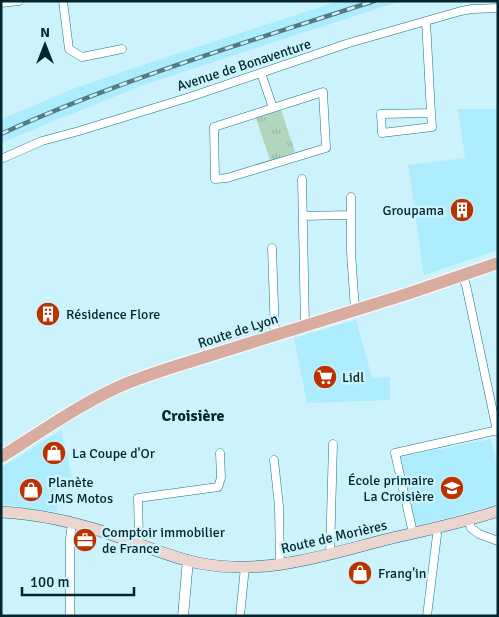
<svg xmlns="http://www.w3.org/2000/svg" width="499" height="617" font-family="Signika,sans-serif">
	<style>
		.built { fill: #acecfd }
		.park { fill: url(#park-tufts) }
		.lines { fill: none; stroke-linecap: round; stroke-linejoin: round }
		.minor-casing { stroke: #1a7285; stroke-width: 9 }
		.tertiary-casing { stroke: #1a7285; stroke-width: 11 }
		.secondary-casing { stroke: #1a7285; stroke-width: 12 }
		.primary-casing { stroke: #fff; stroke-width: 14 }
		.minor { stroke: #fff; stroke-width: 8 }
		.tertiary { stroke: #fff; stroke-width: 10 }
		.secondary { stroke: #ecd5cf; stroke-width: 11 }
		.primary { stroke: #d9aca0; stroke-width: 12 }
		.rail-casing { stroke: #567a83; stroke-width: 4.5 }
		.rail { stroke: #ccf2fc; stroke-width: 2.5; stroke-dasharray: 8; stroke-linecap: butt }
		.labels { text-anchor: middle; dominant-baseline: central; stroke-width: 5; stroke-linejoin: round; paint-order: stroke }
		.street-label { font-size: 14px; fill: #03262e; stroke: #ccf2fc }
		.poi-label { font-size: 14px; fill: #03262e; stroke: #ccf2fc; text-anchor: start }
		.quarter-label { font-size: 16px; font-weight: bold; fill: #03262e; stroke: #ccf2fc }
	</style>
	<defs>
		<pattern id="park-tufts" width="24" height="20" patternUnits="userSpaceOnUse" patternTransform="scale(1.25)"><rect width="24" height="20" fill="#b1d5bd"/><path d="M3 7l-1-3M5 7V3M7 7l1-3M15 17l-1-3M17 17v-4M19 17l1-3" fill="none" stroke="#97b7a3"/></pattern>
	</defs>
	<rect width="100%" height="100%" fill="#ccf2fc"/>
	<!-- built -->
	<path class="built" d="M 339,1 L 401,1 L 146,84 L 54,121 L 1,143 L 1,119 L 78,87 L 188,50 Z
		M 458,109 L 498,109 L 498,250 L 424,275 L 408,165 L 465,158 Z
		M 356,320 L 372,378 L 390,377 L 390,400 L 307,403 L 294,338 Z
		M 61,430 L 73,482 L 55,485 L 57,512 L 14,506 L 1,505 L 1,468 Z
		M 491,439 L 498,471 L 498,504 L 415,526 L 401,457 Z"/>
	<!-- park -->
	<path class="park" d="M 281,110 L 295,152 L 270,160 L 256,118 Z"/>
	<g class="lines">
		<!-- minor casing -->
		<g class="minor-casing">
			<path id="minor" d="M 63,1 L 69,49 L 82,57 L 122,49
				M 1,3 L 19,1
				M 426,21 L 431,113 L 432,127 L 382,133 L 381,114 L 431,113
				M 261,73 L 273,108 L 323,92 L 326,148 L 227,178 L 215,179 L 214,127 L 273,108
				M 1,159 L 42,141 L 79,131 L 190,97 L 349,43 L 461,11 L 472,9 L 498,8
				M 302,179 L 305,325
				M 351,197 L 351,252 L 355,310
				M 303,216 L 348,215
				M 272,248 L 275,335
				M 462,275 L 466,285 L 497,431
				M 274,460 L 279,506 L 280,565
				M 468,520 L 471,528 L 479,534 L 498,541
				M 413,533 L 395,453 L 498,430
				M 138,544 L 139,539 L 138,498 L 218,487 L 221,478 L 220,453
				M 330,554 L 333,444
				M 70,616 L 70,539 L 72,523
				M 240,616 L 245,567
				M 427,616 L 437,535 L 435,528"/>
		</g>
		<!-- tertiary casing -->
		<g class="tertiary-casing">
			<path id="tertiary" d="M 183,616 L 188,560"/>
		</g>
		<!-- secondary casing -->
		<g class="secondary-casing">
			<path id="secondary" d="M 1,512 C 40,514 79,523 116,536 C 143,545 170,557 198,563 C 264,576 322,556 384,540 C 422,531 461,523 498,511"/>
		</g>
		<!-- primary casing -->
		<g class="primary-casing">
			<path id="primary" d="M 1,457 C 39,433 76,407 116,388 C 133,380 152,374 170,368 L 407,294 L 498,263"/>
		</g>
		<!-- minor -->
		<use href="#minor" class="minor"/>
		<!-- tertiary -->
		<use href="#tertiary" class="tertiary"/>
		<!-- secondary -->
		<use href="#secondary" class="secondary"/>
		<!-- primary -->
		<use href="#primary" class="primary"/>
		<!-- rail casing -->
		<g class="rail-casing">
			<path id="rail" d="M 1,134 C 121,79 248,42 374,1"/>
		</g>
		<!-- rail -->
		<use href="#rail" class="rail"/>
	</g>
	<!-- icons -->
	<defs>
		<g id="building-disc" transform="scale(1.25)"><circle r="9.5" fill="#bb3200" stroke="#ccf2fc"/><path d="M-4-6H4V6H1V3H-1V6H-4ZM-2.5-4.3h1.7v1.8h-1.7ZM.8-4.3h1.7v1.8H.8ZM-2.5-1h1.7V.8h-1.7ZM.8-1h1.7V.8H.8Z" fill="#fff"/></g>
		<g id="supermarket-disc" transform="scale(1.25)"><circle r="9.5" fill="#bb3200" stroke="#ccf2fc"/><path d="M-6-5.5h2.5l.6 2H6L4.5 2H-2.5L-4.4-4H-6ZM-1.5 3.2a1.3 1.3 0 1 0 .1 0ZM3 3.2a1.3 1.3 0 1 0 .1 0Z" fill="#fff"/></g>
		<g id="shop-disc" transform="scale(1.25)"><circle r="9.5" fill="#bb3200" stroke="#ccf2fc"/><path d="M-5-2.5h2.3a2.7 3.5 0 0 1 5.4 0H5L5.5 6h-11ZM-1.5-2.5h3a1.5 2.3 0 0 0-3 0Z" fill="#fff"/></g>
		<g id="school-disc" transform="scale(1.25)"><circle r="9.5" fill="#bb3200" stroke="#ccf2fc"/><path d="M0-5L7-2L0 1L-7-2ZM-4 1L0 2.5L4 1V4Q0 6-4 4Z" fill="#fff"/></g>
		<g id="office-disc" transform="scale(1.25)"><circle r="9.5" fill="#bb3200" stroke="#ccf2fc"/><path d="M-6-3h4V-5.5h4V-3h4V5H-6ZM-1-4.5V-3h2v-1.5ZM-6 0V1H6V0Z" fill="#fff"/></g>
	</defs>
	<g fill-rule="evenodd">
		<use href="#building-disc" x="462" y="210"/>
		<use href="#building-disc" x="48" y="314"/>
		<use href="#supermarket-disc" x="325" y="377"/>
		<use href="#shop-disc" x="54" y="453"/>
		<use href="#school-disc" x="452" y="488"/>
		<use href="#shop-disc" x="31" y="490"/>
		<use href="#office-disc" x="85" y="540"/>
		<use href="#shop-disc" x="360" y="573"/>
	</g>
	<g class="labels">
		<!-- street labels -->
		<g class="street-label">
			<text transform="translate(244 65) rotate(-18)">Avenue de Bonaventure</text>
			<text transform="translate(238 331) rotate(-18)">Route de Lyon</text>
			<text transform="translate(334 537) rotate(-13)">Route de Morières</text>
		</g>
		<!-- poi labels -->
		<g class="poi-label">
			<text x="444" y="210" text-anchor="end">Groupama</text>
			<text x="66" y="314">Résidence Flore</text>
			<text x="342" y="377">Lidl</text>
			<text x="72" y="453">La Coupe d'Or</text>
			<text x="434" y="480" text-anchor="end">École primaire<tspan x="434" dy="16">La Croisière</tspan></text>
			<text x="48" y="482">Planète<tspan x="48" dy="16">JMS Motos</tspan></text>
			<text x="102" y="532">Comptoir immobilier<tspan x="102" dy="16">de France</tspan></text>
			<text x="378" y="573">Frang'in</text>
		</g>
		<!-- quarter labels -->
		<g class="quarter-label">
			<text x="193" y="416">Croisière</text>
		</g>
	</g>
	<!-- border -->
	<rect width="499" height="617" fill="none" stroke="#03262e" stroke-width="5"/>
	<!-- north arrow -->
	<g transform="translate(45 45)" stroke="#ccf2fc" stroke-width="4" paint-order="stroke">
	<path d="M0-4L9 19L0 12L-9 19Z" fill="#03262e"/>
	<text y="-8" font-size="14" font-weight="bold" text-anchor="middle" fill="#03262e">N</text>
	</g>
	<!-- scale -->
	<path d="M22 587v8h112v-8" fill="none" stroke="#03262e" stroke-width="2.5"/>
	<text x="30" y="587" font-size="15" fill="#03262e" stroke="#ccf2fc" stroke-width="4" paint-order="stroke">100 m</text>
</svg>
